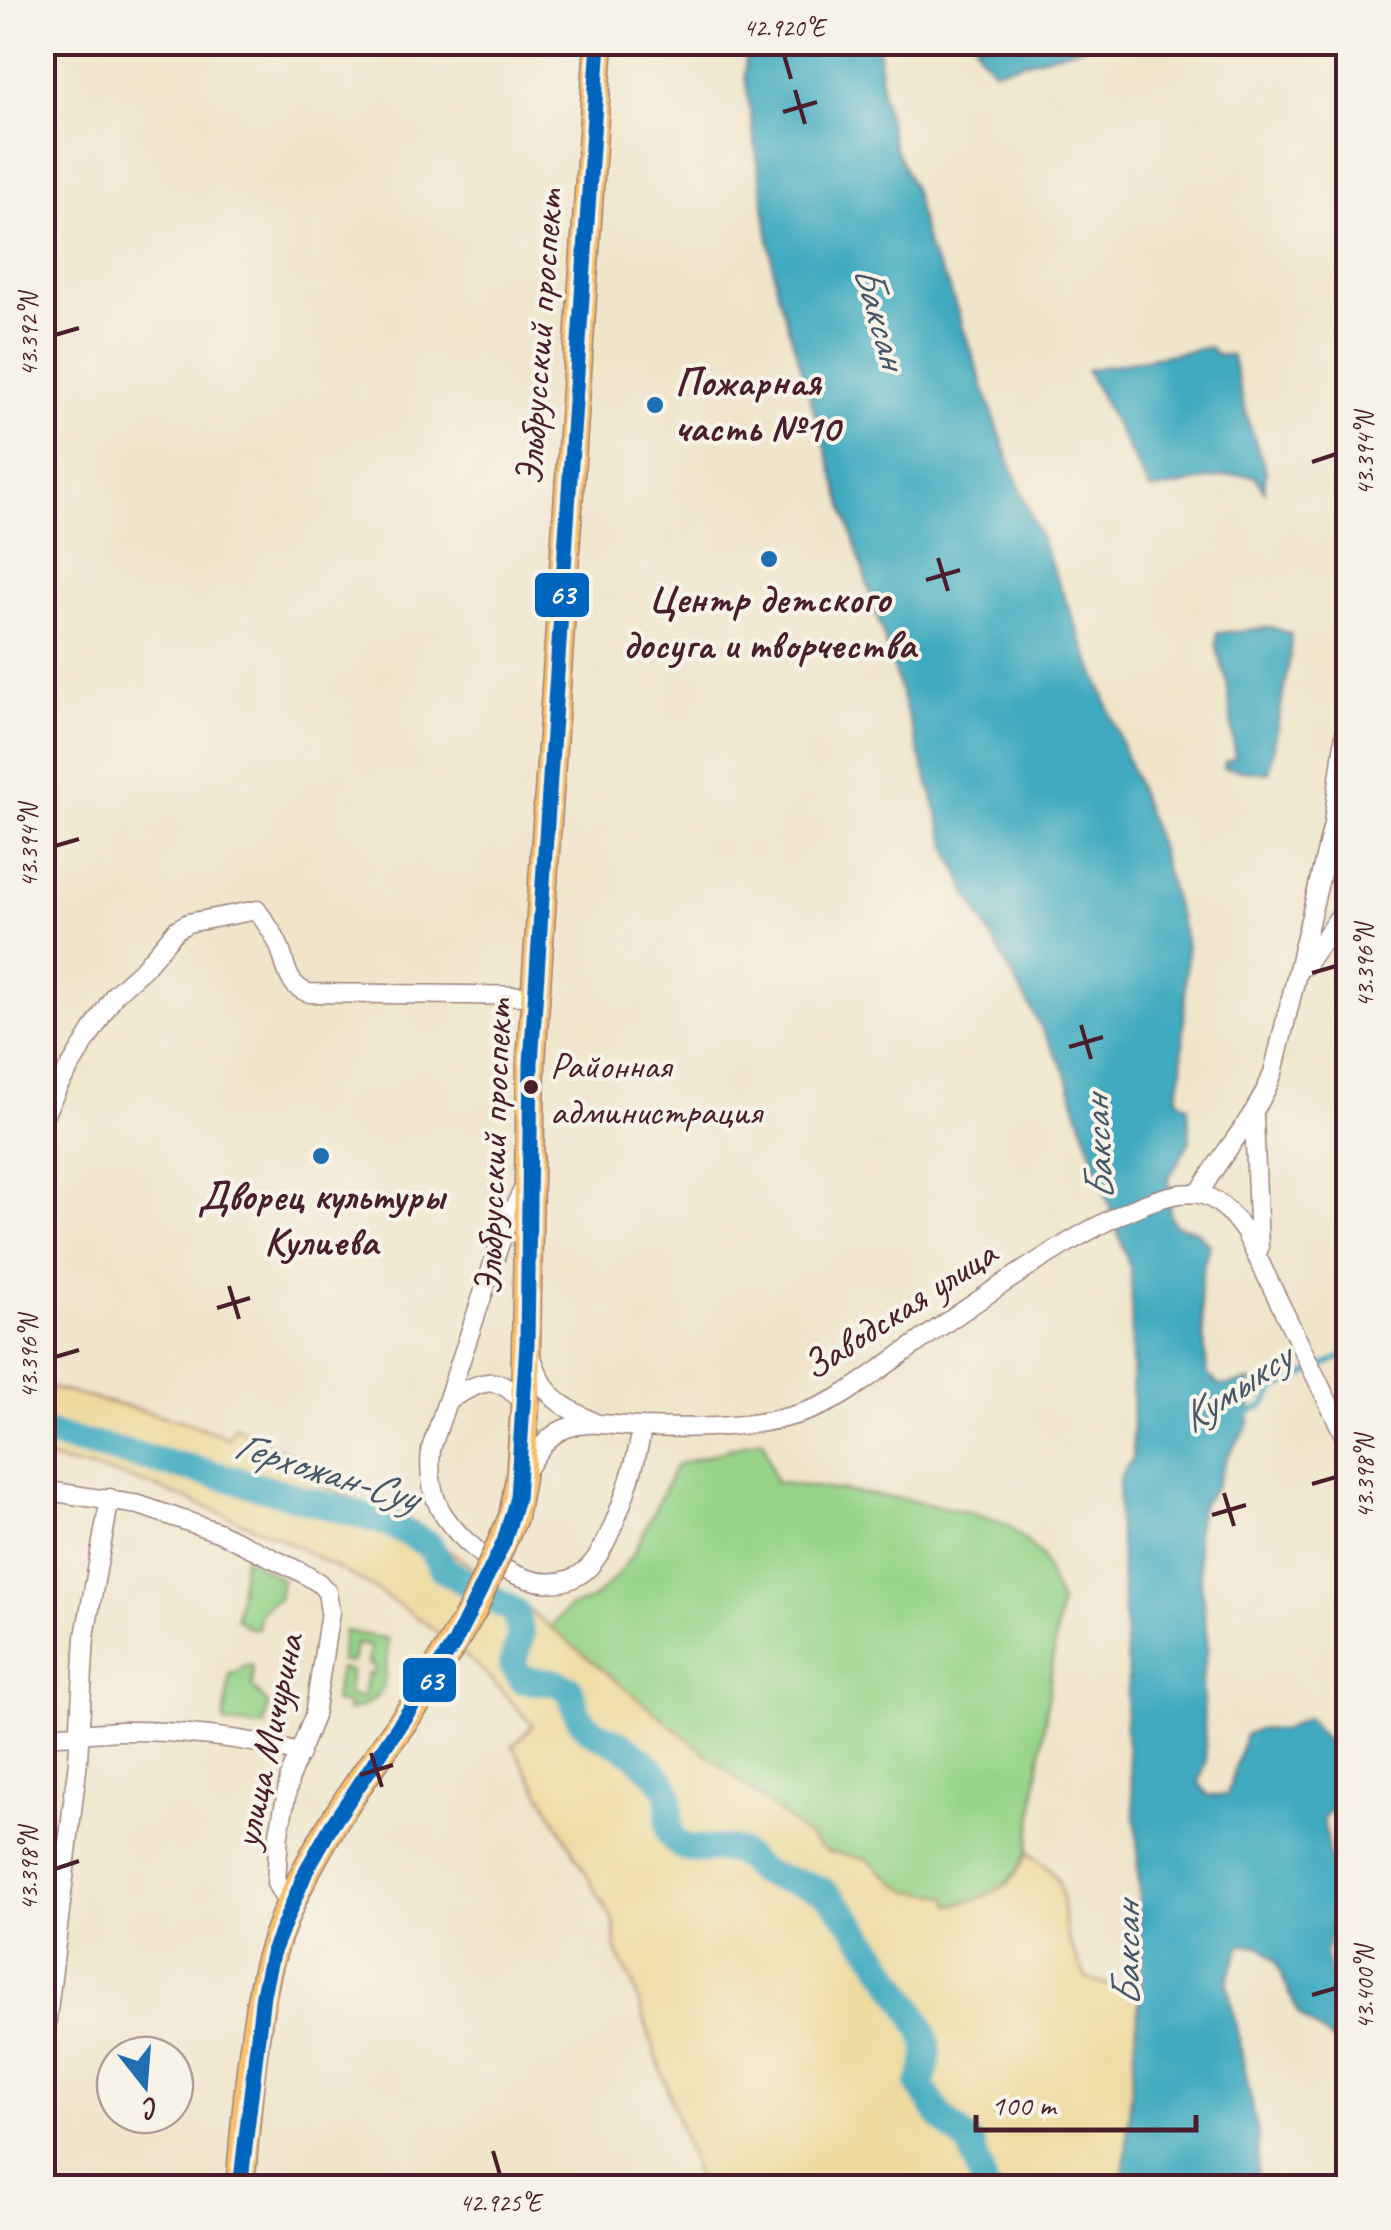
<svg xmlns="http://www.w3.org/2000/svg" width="1391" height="2230" font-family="Caveat,sans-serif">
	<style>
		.green { fill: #97d48a; stroke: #707a5a; stroke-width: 2.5 }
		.sand { fill: #eeda9e; stroke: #9c7c64; stroke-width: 2.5 }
		.water { fill: #40aac0; stroke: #456476; stroke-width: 2.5 }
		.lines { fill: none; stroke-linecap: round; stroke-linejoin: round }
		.stream { stroke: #40aac0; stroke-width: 5 }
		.river { stroke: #40aac0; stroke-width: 28 }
		.minor-casing { stroke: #9d827b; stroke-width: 21 }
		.primary-casing { stroke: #9d827b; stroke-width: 31 }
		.minor { stroke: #fff; stroke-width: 18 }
		.primary { stroke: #f8bf6c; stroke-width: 28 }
		.primary-bridge-casing { stroke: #9d827b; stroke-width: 31; stroke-linecap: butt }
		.primary-bridge { stroke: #f8bf6c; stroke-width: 28 }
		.bus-1-casing { stroke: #f7f3e8; stroke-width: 22 }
		.bus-1 { stroke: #0065bd; stroke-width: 15 }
		.ticks { fill: none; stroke: #4a1f2b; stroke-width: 4 }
		.poi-dot { fill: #1f6fb2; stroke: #f7f3e8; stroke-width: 4 }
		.bus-dot { fill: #4a1f2b; stroke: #f7f3e8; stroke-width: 4 }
		.labels { text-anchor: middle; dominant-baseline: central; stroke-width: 8; stroke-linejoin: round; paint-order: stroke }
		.bus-label { font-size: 38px; fill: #4a1f2b; stroke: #f7f3e8; text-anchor: start }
		.street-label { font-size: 40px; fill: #4a1f2b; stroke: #f7f3e8 }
		.poi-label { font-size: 40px; font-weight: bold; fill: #4a1f2b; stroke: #f7f3e8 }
		.water-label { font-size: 42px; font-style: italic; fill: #465767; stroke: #f7f3e8 }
		.line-badge { stroke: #f7f3e8; stroke-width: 4 }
		.badge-label { font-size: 28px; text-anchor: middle; font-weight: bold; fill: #fff }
		.neatline { fill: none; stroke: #4a1f2b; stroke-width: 4 }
		.ticks-label { font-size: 25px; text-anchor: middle; fill: #4a1f2b }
	</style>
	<rect width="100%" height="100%" fill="#f7f3e8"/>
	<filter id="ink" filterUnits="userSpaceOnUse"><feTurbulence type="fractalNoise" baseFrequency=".01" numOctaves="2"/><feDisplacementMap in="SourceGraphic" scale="20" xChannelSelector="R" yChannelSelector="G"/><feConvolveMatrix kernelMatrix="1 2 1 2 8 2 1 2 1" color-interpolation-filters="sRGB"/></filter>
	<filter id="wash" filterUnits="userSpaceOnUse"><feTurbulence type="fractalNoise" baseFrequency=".0048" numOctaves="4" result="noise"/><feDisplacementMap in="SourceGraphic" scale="40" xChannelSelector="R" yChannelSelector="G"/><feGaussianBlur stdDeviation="2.25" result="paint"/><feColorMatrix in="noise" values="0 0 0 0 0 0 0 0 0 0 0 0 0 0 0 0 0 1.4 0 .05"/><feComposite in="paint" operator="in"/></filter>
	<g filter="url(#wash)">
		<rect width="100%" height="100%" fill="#f0e5cb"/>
		<!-- green -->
		<path class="green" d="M 763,1439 L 775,1482 L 903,1499 L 967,1512 L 1008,1525 L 1041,1555 L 1060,1603 L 1028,1853 C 1004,1892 996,1895 952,1906 L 947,1896 L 911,1891 L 895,1883 L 867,1859 L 826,1852 L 550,1627 L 569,1607 L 591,1600 L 613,1580 L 633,1554 L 676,1465 Z
			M 244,1557 L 282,1580 L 279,1598 C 263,1606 258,1611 257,1629 L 249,1628 L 236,1618 Z
			M 344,1631 L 388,1639 C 385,1676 391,1702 347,1711 L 348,1704 L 334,1702 L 339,1669 L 351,1671 L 347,1695 L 363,1698 L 367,1673 L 374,1674 L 375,1666 L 368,1664 L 370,1646 L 355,1644 L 352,1663 L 340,1661 Z
			M 245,1665 L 253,1666 L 252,1687 L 268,1704 L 264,1727 L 224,1723 L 230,1673 L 236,1673 Z"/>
		<!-- sand -->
		<path class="sand" d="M 43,1386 L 180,1420 L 229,1438 L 234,1426 L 324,1470 L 317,1482 L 406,1524 L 449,1550 L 550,1627 L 826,1851 L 867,1859 L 895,1883 L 911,1891 L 947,1896 L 952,1906 L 978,1899 L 1009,1884 L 1028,1853 C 1073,1882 1057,1891 1067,1934 C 1071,1949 1080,1964 1086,1978 L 1113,1987 L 1141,1978 L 1123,2187 L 708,2187 L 697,2178 L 632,1982 L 616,1951 L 615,1924 L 513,1746 L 533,1725 L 479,1667 L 424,1622 L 367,1584 L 278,1537 L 182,1497 L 126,1477 L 43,1458 Z"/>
		<!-- water -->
		<path class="water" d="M 746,43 L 878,43 L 882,94 L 892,141 L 914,191 L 927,247 L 949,287 L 1011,466 L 1102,690 L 1158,843 L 1187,946 L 1182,1070 L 1177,1098 L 1188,1106 L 1190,1141 L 1169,1178 L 1170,1214 L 1175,1225 L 1195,1230 L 1210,1245 C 1192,1286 1205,1330 1207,1374 L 1220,1386 L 1251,1381 L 1249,1424 L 1227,1457 L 1216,1486 L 1201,1505 L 1196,1535 L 1208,1648 L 1202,1680 L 1206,1761 L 1199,1782 L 1208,1796 L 1227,1795 L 1245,1735 L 1258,1729 L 1282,1730 L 1307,1718 L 1348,1767 L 1348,1791 L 1323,1818 L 1336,1898 L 1325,1956 L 1348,2033 L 1331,2040 L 1300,2016 L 1274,1960 L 1260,1946 L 1241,1945 L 1227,1981 L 1258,2134 L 1257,2187 L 1123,2187 L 1141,1978 L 1137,1833 L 1125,1729 L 1128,1677 L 1118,1518 L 1119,1478 L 1133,1458 L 1131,1272 L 1065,1071 L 967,893 L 950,853 L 776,287 L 745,76 Z
			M 975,43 L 975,42 L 1096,43 L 994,70 L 979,53 Z
			M 1209,347 L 1216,355 L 1231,355 L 1248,421 L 1266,471 L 1264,491 L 1256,477 C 1229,468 1181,489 1150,490 L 1086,370 Z
			M 1271,627 L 1291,634 L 1290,656 L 1269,773 L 1224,768 L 1225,762 L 1235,757 L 1227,681 L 1217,649 L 1217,633 Z"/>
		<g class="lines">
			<!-- stream -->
			<path class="stream" d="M 1245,1415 L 1263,1406 L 1276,1389 L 1348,1354"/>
			<!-- river -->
			<path class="river" d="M 42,1433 L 233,1479 L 388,1523 L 429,1545 L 443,1569 L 515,1612 L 521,1635 L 512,1665 L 523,1680 L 554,1682 L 570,1689 C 573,1698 575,1710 580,1718 C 591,1735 608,1737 624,1747 C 637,1755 660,1775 667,1789 C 675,1804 662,1828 675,1841 C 694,1859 722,1841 741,1854 C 750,1860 753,1869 764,1873 C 783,1881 804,1881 822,1891 C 844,1902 919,2014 926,2040 C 931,2054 925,2071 920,2085 L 940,2116 L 971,2145 L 985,2188"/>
		</g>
	</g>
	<g filter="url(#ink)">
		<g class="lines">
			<!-- minor casing -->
			<g class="minor-casing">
				<path id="minor" d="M 1305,966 L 1348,904
					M 1254,1115 L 1259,1249
					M 42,1119 L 59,1085 L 115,994 L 144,968 L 176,930 L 188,923 L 257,910 C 265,922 274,933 279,946 C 287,966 286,986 309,993 L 537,996
					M 526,1184 L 508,1219 L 431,1449 C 429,1469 430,1490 440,1509 C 462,1549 542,1610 587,1569 C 612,1546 637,1462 642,1427
					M 1199,1194 C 1222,1151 1256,1119 1273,1073 L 1333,824 L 1348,712
					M 531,1355 C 546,1399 556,1402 595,1423
					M 450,1399 C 483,1380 499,1372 525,1406
					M 524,1473 C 535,1456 545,1437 564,1429 C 588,1419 615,1426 639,1427 C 706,1429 787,1430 846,1393 C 912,1350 1128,1180 1199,1194 C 1219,1198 1234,1216 1245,1232 L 1348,1443
					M 42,1490 L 139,1505 L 218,1532 L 301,1572 L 319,1583 L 327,1592 L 330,1612 L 314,1716 L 290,1776 L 279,1833 L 276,1883 L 290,1908
					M 42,1735 C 69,1736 94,1732 121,1731 C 168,1730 255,1738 300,1754
					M 42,2061 L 78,1761 L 85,1636 L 110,1498"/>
			</g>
			<!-- primary casing -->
			<g class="primary-casing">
				<path id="primary" d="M 513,1517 L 520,1478 L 525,1406 L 531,1063 L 599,42
					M 240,2188 C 246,2119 252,2033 268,1967 C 294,1868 359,1782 418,1701"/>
			</g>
			<!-- minor -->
			<use href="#minor" class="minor"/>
			<!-- primary -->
			<use href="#primary" class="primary"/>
			<!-- primary-bridge casing -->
			<g class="primary-bridge-casing">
				<path id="primary-bridge" d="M 418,1701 L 472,1611 L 513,1517"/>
			</g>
			<!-- primary-bridge -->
			<use href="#primary-bridge" class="primary-bridge"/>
			<!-- bus-1 casing -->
			<g class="bus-1-casing">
				<path id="bus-1" d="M 240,2188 L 263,1994 L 272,1954 L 287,1917 L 307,1869 L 332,1825 L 454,1644 L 504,1542 L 517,1498 L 527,1343 L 531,1063 L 599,42"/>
			</g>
			<!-- bus-1 -->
			<use href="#bus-1" class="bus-1"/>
		</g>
	</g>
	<!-- ticks -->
	<path class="ticks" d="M 784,55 L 791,79M 795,90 L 805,124M 783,112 L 817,102M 55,335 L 79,328M 1312,462 L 1336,454M 938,558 L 948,591M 926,580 L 960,570M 55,846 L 79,839M 1312,973 L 1336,966M 1081,1025 L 1091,1059M 1069,1047 L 1103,1037M 229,1286 L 239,1319M 217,1308 L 250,1298M 55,1357 L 79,1350M 1312,1484 L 1336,1477M 1224,1493 L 1234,1526M 1212,1515 L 1246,1505M 371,1753 L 382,1787M 360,1775 L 393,1765M 55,1869 L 79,1861M 1312,1995 L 1336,1988M 493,2151 L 500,2175"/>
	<!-- markers -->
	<g class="poi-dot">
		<circle cx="655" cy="405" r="10"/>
		<circle cx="769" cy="559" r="10"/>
		<circle cx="321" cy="1156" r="10"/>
	</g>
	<circle class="bus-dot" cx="531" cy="1087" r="9"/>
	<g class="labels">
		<!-- bus labels -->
		<g class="bus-label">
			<text x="550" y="1065">Районная<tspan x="550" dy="46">администрация</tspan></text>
		</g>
		<!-- street labels -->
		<g class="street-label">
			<text transform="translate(539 337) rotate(-86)">Эльбрусский проспект</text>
			<text transform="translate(493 1147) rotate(-88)">Эльбрусский проспект</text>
			<text transform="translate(899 1310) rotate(-33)">Заводская улица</text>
			<text transform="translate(268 1741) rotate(-78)">улица Мичурина</text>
		</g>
		<!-- poi labels -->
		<g class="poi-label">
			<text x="675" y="382" text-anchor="start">Пожарная<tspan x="675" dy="46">часть №10</tspan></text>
			<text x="769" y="599">Центр детского<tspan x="769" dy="46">досуга и творчества</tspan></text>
			<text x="321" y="1196">Дворец культуры<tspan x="321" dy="46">Кулиева</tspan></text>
		</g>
		<!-- water labels -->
		<g class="water-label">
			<text transform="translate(880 316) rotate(74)">Баксан</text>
			<text transform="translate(1098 1149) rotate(-93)">Баксан</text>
			<text transform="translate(1235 1388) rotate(-34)">Кумыксу</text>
			<text transform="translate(326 1471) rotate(17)">Герхожан-Суу</text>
			<text transform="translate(1126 1955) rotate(-90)">Баксан</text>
		</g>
	</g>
	<g class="line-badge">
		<rect x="533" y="571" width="58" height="48" rx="10" fill="#0065bd"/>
		<rect x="401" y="1656" width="57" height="48" rx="10" fill="#0065bd"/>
	</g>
	<g class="badge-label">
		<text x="562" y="604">63</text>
		<text x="430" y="1690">63</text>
	</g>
	<!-- margin -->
	<rect width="1391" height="2230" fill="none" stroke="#f7f3e8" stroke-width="110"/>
	<!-- north arrow -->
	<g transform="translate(145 2085) rotate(163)"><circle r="48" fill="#f7f3e8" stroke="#b29e9c" stroke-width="2.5"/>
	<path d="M0-8L18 38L0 25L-18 38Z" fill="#1f6fb2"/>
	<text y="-15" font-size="28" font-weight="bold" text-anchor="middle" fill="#4a1f2b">С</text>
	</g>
	<!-- scale -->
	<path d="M976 2115v15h220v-15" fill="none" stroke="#4a1f2b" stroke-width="5"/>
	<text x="991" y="2115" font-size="30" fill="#4a1f2b" stroke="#f7f3e8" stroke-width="8" paint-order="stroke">100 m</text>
	<rect x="55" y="55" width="1281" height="2120" class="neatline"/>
	<g class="ticks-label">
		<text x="784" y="36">42.920°E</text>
		<text transform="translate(28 335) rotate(-90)" y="9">43.392°N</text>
		<text transform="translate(1364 454) rotate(-90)" y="9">43.394°N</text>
		<text transform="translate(28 846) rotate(-90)" y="9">43.394°N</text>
		<text transform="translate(1364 966) rotate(-90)" y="9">43.396°N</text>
		<text transform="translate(28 1357) rotate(-90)" y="9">43.396°N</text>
		<text transform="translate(1364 1477) rotate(-90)" y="9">43.398°N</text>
		<text transform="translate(28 1869) rotate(-90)" y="9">43.398°N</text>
		<text transform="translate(1364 1988) rotate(-90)" y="9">43.400°N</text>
		<text x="500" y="2211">42.925°E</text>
	</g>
</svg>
